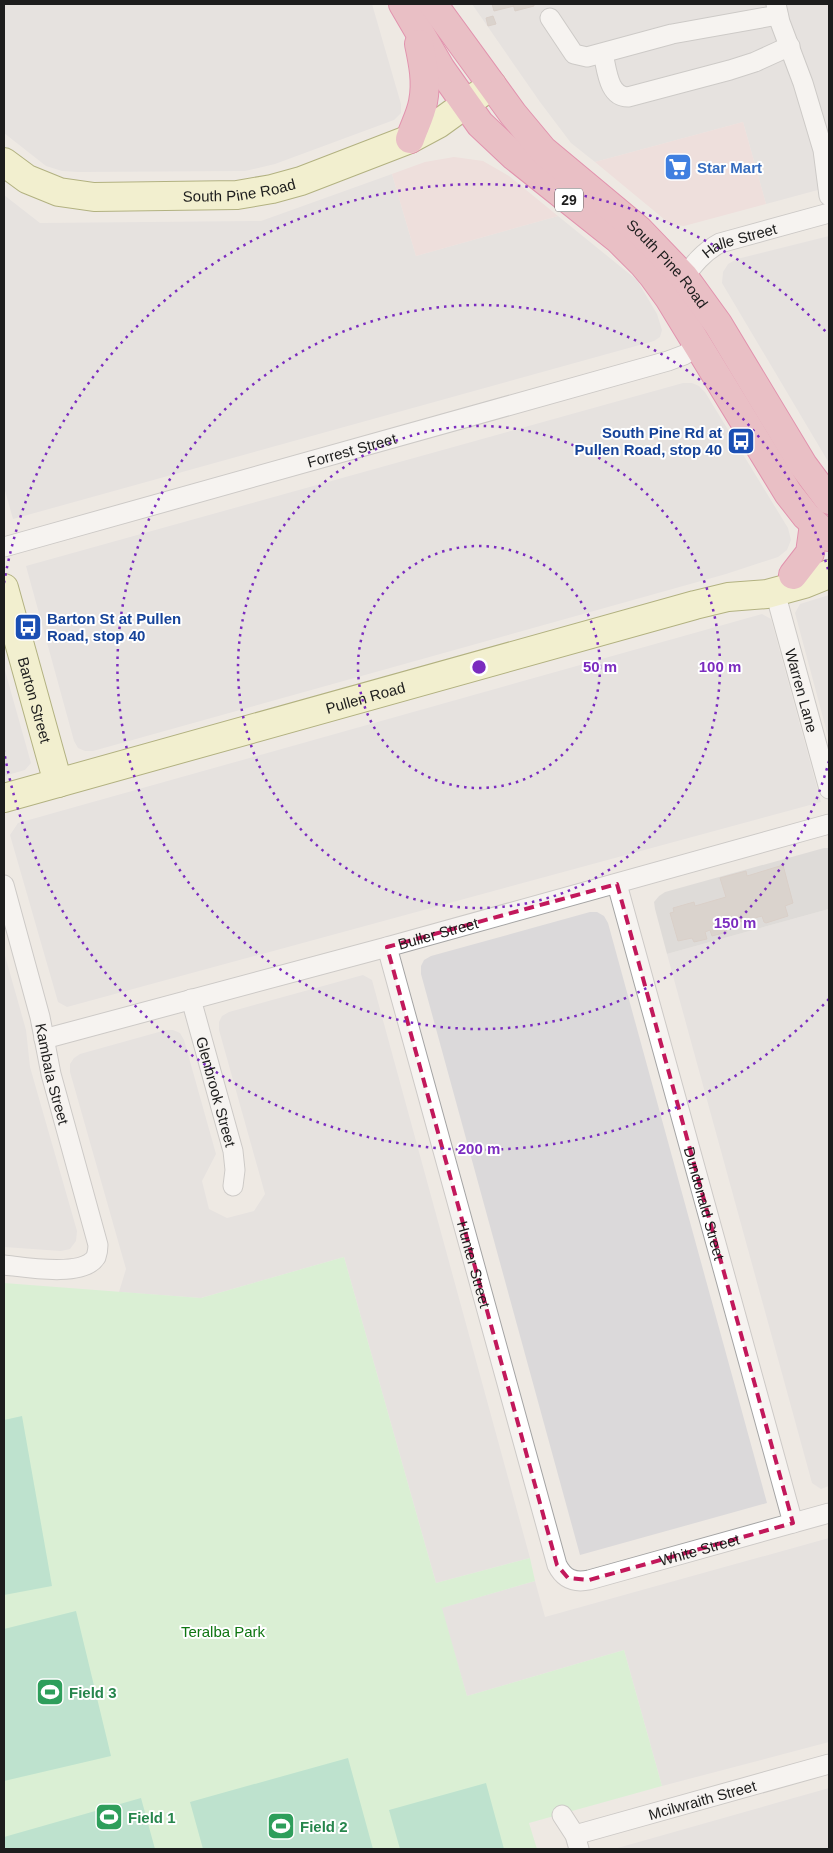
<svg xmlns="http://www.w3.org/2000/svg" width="833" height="1853" font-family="Arial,sans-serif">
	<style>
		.residential { fill: #dbd9da }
		.commercial { fill: #eed2d2 }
		.religious { fill: #cbcbcb }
		.park { fill: #c0f7c2 }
		.pitch { fill: #83dab4 }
		.building { fill: #c2b9b2; stroke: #bfafa6 }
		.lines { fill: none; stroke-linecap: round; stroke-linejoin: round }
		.street-casing { stroke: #a4a4a4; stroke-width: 21 }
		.secondary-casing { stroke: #696e09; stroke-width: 30 }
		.highway-casing { stroke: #d12a6c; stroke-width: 30 }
		.street { stroke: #fff; stroke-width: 19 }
		.secondary { stroke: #f7f7b7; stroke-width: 28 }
		.highway { stroke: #e38ca1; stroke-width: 28 }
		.marked { fill: none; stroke: #c2185b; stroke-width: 4; stroke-dasharray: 10 6; stroke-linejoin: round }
		.ring { fill: none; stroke: #7b2cbf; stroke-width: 2.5; stroke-dasharray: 2.5 5 }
		.labels { text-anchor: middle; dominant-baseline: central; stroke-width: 4; stroke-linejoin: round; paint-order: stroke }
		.shield { fill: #fff; stroke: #616161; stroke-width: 1 }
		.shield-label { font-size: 14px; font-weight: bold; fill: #1d1d1d }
		.shop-label { font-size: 15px; font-weight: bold; fill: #366cbe; stroke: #fff; text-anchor: start }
		.street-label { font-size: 15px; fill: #1d1d1d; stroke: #fff }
		.transit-label { font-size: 15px; font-weight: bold; fill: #164399; stroke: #fff; text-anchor: end }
		.park-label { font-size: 15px; fill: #0f7612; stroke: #fff }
		.leisure-label { font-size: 15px; font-weight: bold; fill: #27864d; stroke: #fff; text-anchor: start }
		.centre { fill: #7b2cbf; stroke: #fff; stroke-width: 2.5 }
		.ring-label { font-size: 15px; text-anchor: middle; font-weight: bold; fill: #7b2cbf; stroke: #fff; stroke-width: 4; stroke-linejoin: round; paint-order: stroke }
	</style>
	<rect width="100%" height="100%" fill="#eee9e3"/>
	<!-- residential -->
	<path class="residential" d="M 4,4 L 372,4 L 401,104 L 401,113 L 394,120 L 275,164 L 245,171 L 78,172 L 62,171 L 46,166 L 4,133 Z
		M 472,4 L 829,4 L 829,187 L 766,204 L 743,122 L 595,162 L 571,143 L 540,102 Z
		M 392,174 L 416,256 L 558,216 L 637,280 L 657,314 L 662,330 L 660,337 L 654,341 L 13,519 L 4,487 L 4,195 L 40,223 L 261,221 Z
		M 829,236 L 829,463 L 722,283 L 723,272 L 728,264 L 737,259 Z
		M 683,383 L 692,383 L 699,386 L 705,392 L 788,528 L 791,540 L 787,550 L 778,557 L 726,574 L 93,751 L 85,751 L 78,748 L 74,741 L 26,566 Z
		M 829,595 L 829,740 L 795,613 L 800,604 Z
		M 762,614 L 771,619 L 821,802 L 67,1007 L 58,1002 L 10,835 L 18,823 Z
		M 4,667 L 31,763 L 25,770 L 4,776 Z
		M 829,909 L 829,1486 L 821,1489 L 812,1483 L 667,954 Z
		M 590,912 L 597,912 L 604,916 L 608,923 L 767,1503 L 580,1555 L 421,974 L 421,966 L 424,960 L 431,956 Z
		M 4,952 L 26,1030 L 30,1067 L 77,1231 L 76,1241 L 70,1249 L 61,1251 L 4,1247 Z
		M 363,975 L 372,980 L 530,1558 L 436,1583 L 344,1257 L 201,1298 L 119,1292 L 126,1269 L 70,1072 L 70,1064 L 74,1058 L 80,1054 L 166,1030 L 173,1030 L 180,1033 L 184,1040 L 216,1154 L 202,1181 L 209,1209 L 227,1218 L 254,1211 L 265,1194 L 219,1030 L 219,1022 L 222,1016 L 229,1012 Z
		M 829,1538 L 829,1742 L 662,1786 L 624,1650 L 467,1696 L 441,1608 L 535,1581 L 545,1617 Z
		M 829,1788 L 829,1849 L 614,1849 Z"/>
	<!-- commercial -->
	<path class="commercial" d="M 743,122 L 766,204 L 684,226 L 670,224 L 595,162 Z
		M 454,157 L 483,161 L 509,176 L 558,216 L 416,256 L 392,174 L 425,162 Z"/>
	<!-- religious -->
	<path class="religious" d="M 824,848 L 829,848 L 829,909 L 667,954 L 655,909 L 654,902 L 659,896 L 665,892 Z"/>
	<!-- park -->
	<path class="park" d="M 344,1257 L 436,1583 L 530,1558 L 535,1581 L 442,1608 L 467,1696 L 624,1650 L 662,1786 L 529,1823 L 537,1849 L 4,1849 L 4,1283 L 201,1298 Z"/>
	<!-- pitch -->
	<path class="pitch" d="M 22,1416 L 52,1586 L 4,1595 L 4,1420 Z
		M 76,1611 L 111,1756 L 4,1781 L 4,1629 Z
		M 348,1758 L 373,1849 L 203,1849 L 190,1802 Z
		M 486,1783 L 504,1849 L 400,1849 L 389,1810 Z
		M 141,1798 L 155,1849 L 4,1849 L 4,1837 Z"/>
	<!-- building -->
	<path class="building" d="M 492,4 L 513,4 L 514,6 L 494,11 Z
		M 513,4 L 534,4 L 534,6 L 515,11 Z
		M 493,16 L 496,24 L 488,26 L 486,18 Z
		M 783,865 L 793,903 L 785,906 L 788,916 L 766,923 L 764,922 L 762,916 L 725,926 L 727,932 L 712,936 L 710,930 L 705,932 L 707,939 L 694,942 L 692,938 L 678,941 L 670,913 L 674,912 L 673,908 L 694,902 L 695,906 L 726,897 L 720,878 L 746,871 L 747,876 Z"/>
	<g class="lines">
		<!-- street casing -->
		<g class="street-casing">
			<g id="street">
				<path d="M 776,4 L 780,22 L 803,83 L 823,150 L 829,196"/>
				<path d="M 550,18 L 574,54 L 587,57 L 672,34 L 778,15"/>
				<path d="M 603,54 C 607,69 608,97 628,97 L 730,70 L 755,62 L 790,46"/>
				<path id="s1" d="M 678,285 C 691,268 701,253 720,243 L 829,213"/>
				<path id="s2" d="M 4,547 L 668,361 L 684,355 L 698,346"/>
				<path id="s3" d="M 775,592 L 829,789"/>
				<path id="s4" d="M 617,884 L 793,1523"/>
				<path id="s5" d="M 4,885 L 40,1017 L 51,1074 L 98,1245 C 98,1249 97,1254 96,1257 C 83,1278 24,1267 4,1265"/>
				<path id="s6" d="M 387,947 L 557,1565 C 564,1579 574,1583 589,1580 L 829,1513"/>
				<path id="s7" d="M 191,999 L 233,1151 L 235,1170 L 233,1186"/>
				<path id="s8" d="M 44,1039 L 387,947 L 829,824"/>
				<path d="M 562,1815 L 575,1835 L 579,1849"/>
				<path id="s9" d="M 575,1835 L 829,1764"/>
			</g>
		</g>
		<!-- secondary casing -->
		<g class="secondary-casing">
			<g id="secondary">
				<path id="s10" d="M 4,162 L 27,179 L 59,192 L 94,197 L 237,195 L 272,189 L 301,181 L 410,139 L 438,124 L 492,85"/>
				<path id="s11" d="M 4,588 L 58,783"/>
				<path id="s12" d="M 4,798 L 695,605 L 728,597 L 767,594 L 804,584 L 829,574"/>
			</g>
		</g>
		<!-- highway casing -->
		<g class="highway-casing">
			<g id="highway">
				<path d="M 403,4 L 441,69 L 480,124 L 514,156 L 618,239 L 643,264 L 653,276 L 669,298 L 788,493 L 806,516 L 829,537"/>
				<path id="s13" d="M 433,4 L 513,114 L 543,150 L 639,230 L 684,277 L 718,324 L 803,465 L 829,500"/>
				<path d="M 410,139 C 414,127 421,114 423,102 C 427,82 423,63 419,44"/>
				<path d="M 793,575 L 810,553 L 814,524"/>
			</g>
		</g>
		<!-- street -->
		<use href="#street" class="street"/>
		<!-- secondary -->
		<use href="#secondary" class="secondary"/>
		<!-- highway -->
		<use href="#highway" class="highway"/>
	</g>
	<!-- marked area -->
	<path d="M0 0H833V1853H0ZM 617,884 L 793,1523 L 589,1580 L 568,1578 L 557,1565 L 387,947 Z" fill="#eee9e3" fill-opacity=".55" fill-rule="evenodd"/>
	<path class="marked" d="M 617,884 L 793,1523 L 589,1580 L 568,1578 L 557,1565 L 387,947 Z"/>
	<!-- distance rings -->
	<g class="ring">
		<circle cx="479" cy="667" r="121"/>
		<circle cx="479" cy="667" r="241"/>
		<path d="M829 761A362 362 0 1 1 829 573"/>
		<path d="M829 999A482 482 0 0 1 4 751M4 583A482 482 0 0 1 829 335"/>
	</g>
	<!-- icons -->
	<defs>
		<g id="supermarket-square" transform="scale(1.4375)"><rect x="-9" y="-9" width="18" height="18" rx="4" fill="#3f7fe0" stroke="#fff"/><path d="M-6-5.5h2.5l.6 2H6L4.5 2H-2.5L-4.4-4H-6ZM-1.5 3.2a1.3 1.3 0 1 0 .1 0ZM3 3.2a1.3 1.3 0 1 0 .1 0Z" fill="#fff"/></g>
		<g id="bus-square" transform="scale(1.4375)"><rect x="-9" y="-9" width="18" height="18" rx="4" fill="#1a4fb4" stroke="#fff"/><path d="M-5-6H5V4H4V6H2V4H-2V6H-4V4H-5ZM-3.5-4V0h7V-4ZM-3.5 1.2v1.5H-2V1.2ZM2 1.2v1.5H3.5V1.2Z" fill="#fff"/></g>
		<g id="stadium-square" transform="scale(1.4375)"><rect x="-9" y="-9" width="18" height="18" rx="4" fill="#2e9e5b" stroke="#fff"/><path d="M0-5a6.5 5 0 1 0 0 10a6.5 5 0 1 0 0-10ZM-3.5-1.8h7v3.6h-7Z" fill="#fff"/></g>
	</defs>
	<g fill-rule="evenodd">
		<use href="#supermarket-square" x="678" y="167"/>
		<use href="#bus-square" x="741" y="441"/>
		<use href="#bus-square" x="28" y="627"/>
		<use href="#stadium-square" x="50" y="1692"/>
		<use href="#stadium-square" x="109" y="1817"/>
		<use href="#stadium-square" x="281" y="1826"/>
	</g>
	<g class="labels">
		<!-- shield labels -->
		<rect class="shield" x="555" y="188.5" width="28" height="23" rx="4"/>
		<g class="shield-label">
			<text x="569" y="200">29</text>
		</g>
		<!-- shop labels -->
		<g class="shop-label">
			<text x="697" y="167">Star Mart</text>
		</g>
		<!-- street labels -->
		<g class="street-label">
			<text stroke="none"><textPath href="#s10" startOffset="244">South Pine Road</textPath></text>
			<text stroke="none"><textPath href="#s1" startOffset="79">Halle Street</textPath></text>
			<text stroke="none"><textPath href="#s13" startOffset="352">South Pine Road</textPath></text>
			<text stroke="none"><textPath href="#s2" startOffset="361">Forrest Street</textPath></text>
			<text stroke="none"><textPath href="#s3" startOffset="102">Warren Lane</textPath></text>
			<text stroke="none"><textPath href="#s12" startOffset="375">Pullen Road</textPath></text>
			<text stroke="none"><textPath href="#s11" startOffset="116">Barton Street</textPath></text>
			<text stroke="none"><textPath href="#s8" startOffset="408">Buller Street</textPath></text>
			<text stroke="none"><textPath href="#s5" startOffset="195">Kambala Street</textPath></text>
			<text stroke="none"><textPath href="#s7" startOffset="96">Glenbrook Street</textPath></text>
			<text stroke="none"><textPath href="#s4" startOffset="331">Dundonald Street</textPath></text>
			<text stroke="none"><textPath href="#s6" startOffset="329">Hunter Street</textPath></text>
			<text stroke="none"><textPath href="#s6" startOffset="794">White Street</textPath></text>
			<text stroke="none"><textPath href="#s9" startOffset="132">Mcilwraith Street</textPath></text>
		</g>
		<!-- transit labels -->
		<g class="transit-label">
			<text x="722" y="432">South Pine Rd at<tspan x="722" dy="17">Pullen Road, stop 40</tspan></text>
			<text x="47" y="618" text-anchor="start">Barton St at Pullen<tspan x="47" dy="17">Road, stop 40</tspan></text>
		</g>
		<!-- park labels -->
		<g class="park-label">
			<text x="223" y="1631">Teralba Park</text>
		</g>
		<!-- leisure labels -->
		<g class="leisure-label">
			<text x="69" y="1692">Field 3</text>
			<text x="128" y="1817">Field 1</text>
			<text x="300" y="1826">Field 2</text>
		</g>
	</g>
	<circle cx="479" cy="667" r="8" class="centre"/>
	<g class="ring-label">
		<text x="600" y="672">50 m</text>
		<text x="720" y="672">100 m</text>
		<text x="735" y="928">150 m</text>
		<text x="479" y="1154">200 m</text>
	</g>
	<!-- border -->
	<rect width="833" height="1853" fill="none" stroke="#1d1d1d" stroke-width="10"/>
</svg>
